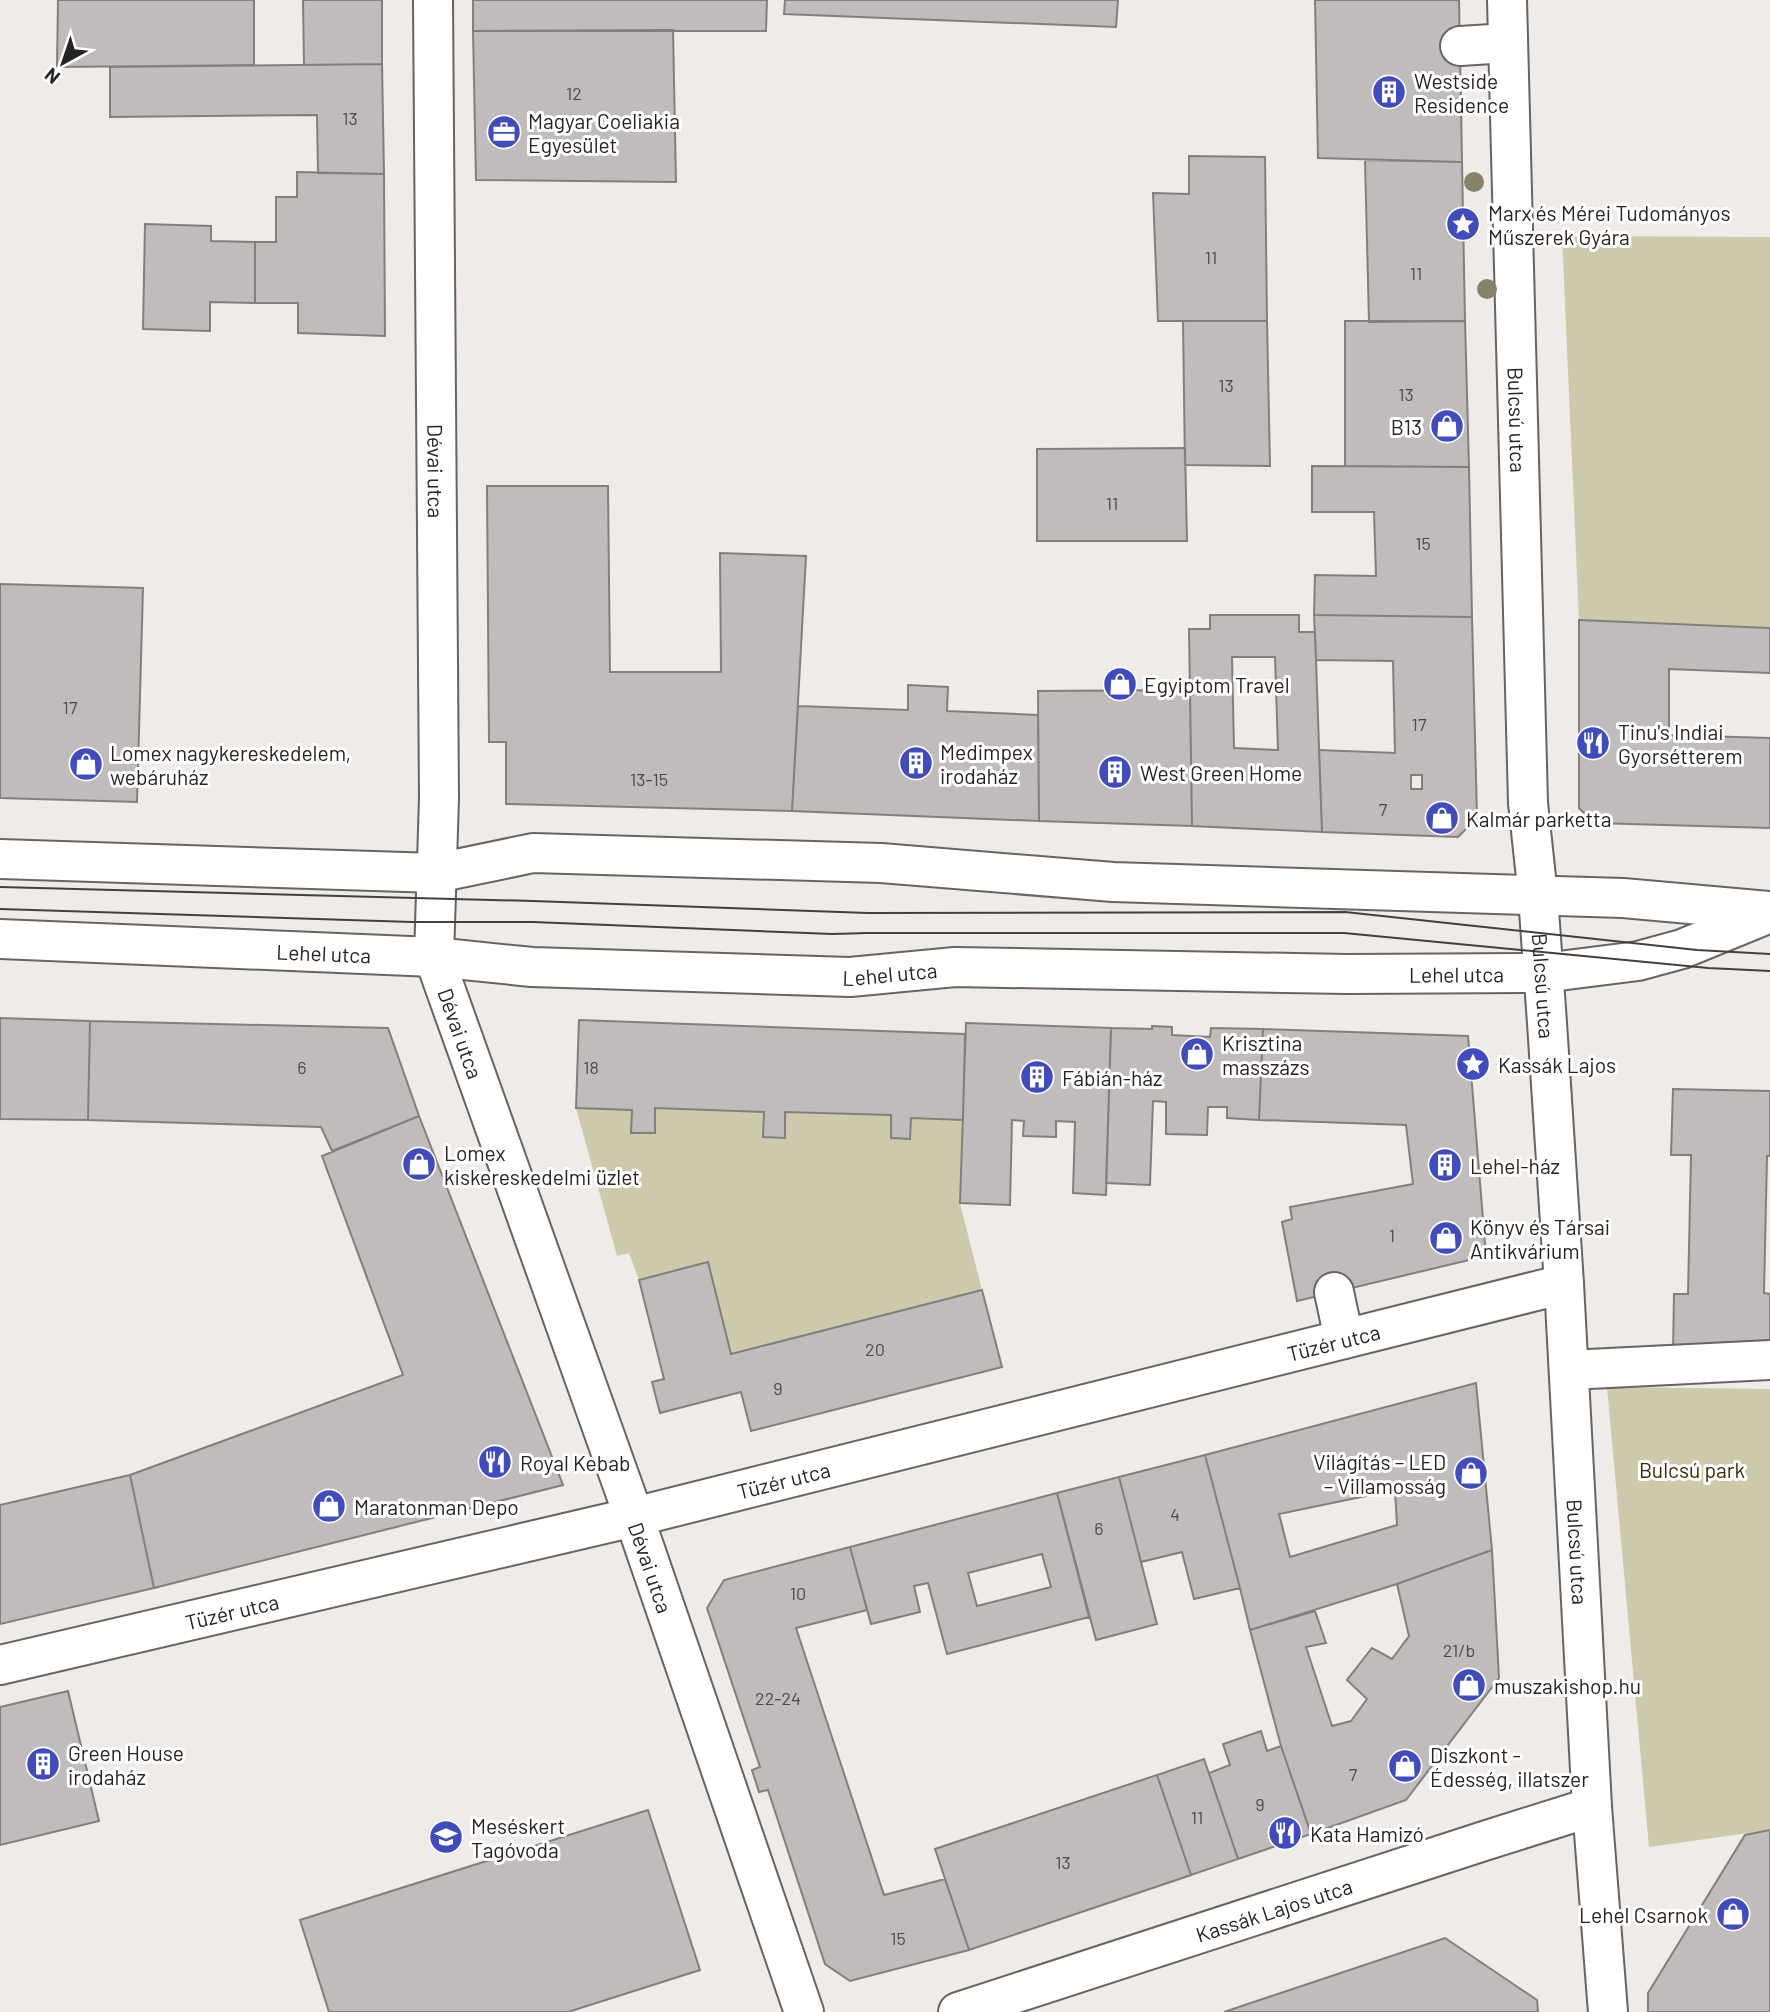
<svg xmlns="http://www.w3.org/2000/svg" width="1770" height="2012" font-family="Barlow,sans-serif">
	<style>
		.green { fill: #cdcaab }
		.building { fill: #c0bcbc; stroke: #827f7e; stroke-width: 2; fill-rule: evenodd }
		.lines { fill: none; stroke-linecap: round; stroke-linejoin: round }
		.minor-casing { stroke: #676462; stroke-width: 42 }
		.major-casing { stroke: #676462; stroke-width: 42 }
		.minor { stroke: #fff; stroke-width: 38 }
		.major { stroke: #fff; stroke-width: 38 }
		.tram { stroke: #41403f; stroke-width: 2 }
		.tree { fill: #878369 }
		.labels { text-anchor: middle; dominant-baseline: central; stroke-width: 6; stroke-linejoin: round; paint-order: stroke }
		.number-label { font-size: 18px; fill: #4c4a49 }
		.poi-label { font-size: 21px; fill: #252423; stroke: #fff; text-anchor: start }
		.street-label { font-size: 21px; fill: #252423; stroke: #fff }
		.park-label { font-size: 21px; fill: #332e01; stroke: #fff }
	</style>
	<rect width="100%" height="100%" fill="#eeebe9"/>
	<!-- green -->
	<path class="green" d="M 1562,236 L 1770,237 L 1770,628 L 1579,620 Z
		M 576,1108 L 632,1110 L 631,1132 L 654,1133 L 655,1108 L 764,1112 L 785,1137 L 785,1112 L 891,1115 L 891,1138 L 909,1139 L 911,1118 L 963,1120 L 960,1203 L 982,1290 L 731,1354 L 708,1263 L 639,1280 L 629,1253 L 617,1256 Z
		M 1607,1387 L 1770,1389 L 1770,1830 L 1649,1847 Z"/>
	<!-- building -->
	<path class="building" d="M 58,0 L 254,0 L 254,65 L 57,67 Z
		M 303,0 L 382,0 L 382,64 L 304,65 Z
		M 473,0 L 767,0 L 766,31 L 473,31 Z
		M 785,0 L 1118,0 L 1116,27 L 784,14 Z
		M 1315,0 L 1459,0 L 1462,162 L 1318,158 Z
		M 673,30 L 676,182 L 476,180 L 473,31 Z
		M 382,64 L 384,174 L 318,173 L 317,115 L 110,117 L 110,67 Z
		M 1189,156 L 1265,157 L 1267,321 L 1158,321 L 1153,193 L 1189,194 Z
		M 1365,160 L 1462,162 L 1465,321 L 1369,322 Z
		M 297,172 L 384,174 L 385,336 L 298,333 L 298,303 L 255,303 L 255,242 L 276,242 L 276,197 L 297,197 Z
		M 145,224 L 211,226 L 211,241 L 255,242 L 255,303 L 210,302 L 210,331 L 143,329 Z
		M 1183,321 L 1267,321 L 1270,466 L 1185,465 Z
		M 1345,321 L 1465,321 L 1469,467 L 1345,466 Z
		M 1185,448 L 1187,541 L 1037,541 L 1037,449 Z
		M 1312,466 L 1469,467 L 1472,617 L 1314,615 L 1315,575 L 1376,576 L 1374,512 L 1312,512 Z
		M 487,486 L 608,486 L 610,672 L 721,672 L 720,553 L 806,556 L 792,811 L 506,804 L 506,742 L 489,742 Z
		M 0,584 L 143,588 L 137,802 L 0,798 Z
		M 1210,615 L 1299,615 L 1299,632 L 1315,632 L 1322,832 L 1192,826 L 1189,629 L 1210,629 ZM 1232,657 L 1275,657 L 1278,750 L 1234,748 Z
		M 1314,615 L 1472,617 L 1477,818 L 1458,837 L 1322,832 L 1319,750 L 1395,753 L 1393,661 L 1316,660 ZM 1411,775 L 1422,775 L 1422,789 L 1411,789 Z
		M 1579,620 L 1770,628 L 1770,673 L 1669,669 L 1669,735 L 1770,738 L 1770,828 L 1594,823 L 1579,808 Z
		M 908,685 L 948,687 L 947,711 L 1038,715 L 1039,821 L 792,811 L 798,706 L 908,710 Z
		M 1190,690 L 1192,826 L 1039,821 L 1038,691 Z
		M 0,1018 L 90,1021 L 88,1120 L 0,1119 Z
		M 579,1020 L 965,1034 L 963,1120 L 911,1118 L 910,1139 L 891,1138 L 891,1115 L 785,1112 L 785,1138 L 763,1137 L 764,1112 L 655,1108 L 655,1133 L 631,1133 L 632,1110 L 576,1108 Z
		M 90,1021 L 388,1028 L 419,1116 L 332,1151 L 321,1127 L 88,1120 Z
		M 966,1023 L 1111,1028 L 1106,1195 L 1073,1193 L 1075,1122 L 1056,1121 L 1056,1137 L 1023,1136 L 1024,1121 L 1012,1120 L 1010,1205 L 960,1203 Z
		M 1152,1026 L 1172,1027 L 1172,1035 L 1210,1037 L 1211,1028 L 1263,1029 L 1259,1120 L 1227,1118 L 1227,1107 L 1208,1107 L 1207,1135 L 1166,1134 L 1166,1102 L 1153,1101 L 1150,1185 L 1106,1183 L 1111,1028 L 1152,1029 Z
		M 1263,1029 L 1468,1036 L 1486,1256 L 1297,1301 L 1282,1222 L 1292,1219 L 1290,1207 L 1413,1184 L 1406,1125 L 1259,1120 Z
		M 1673,1089 L 1770,1091 L 1770,1156 L 1767,1156 L 1764,1293 L 1770,1294 L 1770,1355 L 1673,1353 L 1674,1294 L 1688,1294 L 1691,1155 L 1671,1155 Z
		M 419,1116 L 563,1485 L 154,1588 L 130,1475 L 403,1375 L 322,1156 Z
		M 708,1262 L 731,1354 L 982,1290 L 1002,1367 L 751,1431 L 741,1392 L 660,1413 L 652,1382 L 664,1379 L 639,1280 Z
		M 1476,1383 L 1492,1550 L 1397,1584 L 1250,1630 L 1240,1588 L 1205,1455 ZM 1395,1490 L 1397,1525 L 1290,1557 L 1279,1514 Z
		M 1205,1455 L 1240,1588 L 1194,1599 L 1182,1552 L 1141,1562 L 1119,1477 Z
		M 130,1475 L 154,1588 L 0,1624 L 0,1505 Z
		M 1119,1477 L 1157,1624 L 1096,1640 L 1057,1493 Z
		M 1057,1493 L 1089,1617 L 947,1654 L 928,1583 L 914,1586 L 920,1612 L 871,1624 L 850,1547 ZM 1042,1554 L 1051,1587 L 977,1606 L 968,1573 Z
		M 850,1547 L 867,1610 L 796,1628 L 884,1895 L 945,1879 L 969,1950 L 850,1981 L 825,1964 L 768,1790 L 759,1792 L 752,1770 L 760,1767 L 707,1608 L 724,1580 Z
		M 1492,1550 L 1499,1678 L 1406,1800 L 1311,1834 L 1281,1746 L 1250,1630 L 1315,1611 L 1326,1643 L 1306,1647 L 1332,1726 L 1351,1721 L 1367,1699 L 1347,1680 L 1372,1648 L 1392,1659 L 1409,1636 L 1397,1584 Z
		M 68,1691 L 99,1821 L 0,1845 L 0,1707 Z
		M 1261,1731 L 1267,1751 L 1281,1746 L 1311,1834 L 1238,1859 L 1209,1773 L 1230,1765 L 1223,1744 Z
		M 1204,1759 L 1238,1859 L 1191,1875 L 1157,1775 Z
		M 1157,1775 L 1191,1875 L 969,1950 L 935,1849 Z
		M 648,1810 L 700,1970 L 568,2012 L 329,2012 L 300,1920 Z
		M 1770,1830 L 1770,2012 L 1648,2012 L 1648,1993 L 1745,1835 Z
		M 1445,1938 L 1537,2000 L 1538,2012 L 1224,2012 Z"/>
	<g class="lines">
		<!-- minor casing -->
		<g class="minor-casing">
			<g id="minor">
				<path id="s1" d="M 433,0 L 439,798 L 434,957 L 634,1517 L 804,2012"/>
				<path id="s2" d="M 1507,0 L 1528,803 L 1538,896 L 1547,1023 L 1564,1284 L 1592,1807 L 1608,2012"/>
				<path d="M 1460,46 L 1508,43"/>
				<path d="M 1334,1292 L 1344,1339"/>
				<path d="M 1569,1370 L 1770,1360"/>
				<path id="s3" d="M 0,1665 L 634,1517 L 1564,1284"/>
				<path id="s4" d="M 958,2012 L 1484,1841 L 1592,1807"/>
			</g>
		</g>
		<!-- major casing -->
		<g class="major-casing">
			<g id="major">
				<path d="M 0,859 L 437,873 L 533,853 L 881,863 L 1113,882 L 1623,898 L 1768,911"/>
				<path id="s5" d="M 0,939 L 434,957 L 532,967 L 850,977 L 955,967 L 1347,974 L 1543,973 L 1638,961 L 1682,949 L 1770,913"/>
			</g>
		</g>
		<!-- minor -->
		<use href="#minor" class="minor"/>
		<!-- major -->
		<use href="#major" class="major"/>
		<!-- tram -->
		<path class="tram" d="M 0,887 L 533,901 L 868,913 L 1345,912 L 1697,950 L 1770,954
			M 0,909 L 412,922 L 533,922 L 832,934 L 867,933 L 1344,933 L 1708,968 L 1770,971"/>
	</g>
	<!-- trees -->
	<g class="tree">
		<circle cx="1474" cy="182" r="10"/>
		<circle cx="1487" cy="289" r="10"/>
	</g>
	<!-- icons -->
	<defs>
		<g id="building-disc" transform="scale(1.75)"><circle r="9.5" fill="#3f4cc0" stroke="#fff"/><path d="M-4-6H4V6H1V3H-1V6H-4ZM-2.5-4.3h1.7v1.8h-1.7ZM.8-4.3h1.7v1.8H.8ZM-2.5-1h1.7V.8h-1.7ZM.8-1h1.7V.8H.8Z" fill="#fff"/></g>
		<g id="office-disc" transform="scale(1.75)"><circle r="9.5" fill="#3f4cc0" stroke="#fff"/><path d="M-6-3h4V-5.5h4V-3h4V5H-6ZM-1-4.5V-3h2v-1.5ZM-6 0V1H6V0Z" fill="#fff"/></g>
		<g id="sight-disc" transform="scale(1.75)"><circle r="9.5" fill="#3f4cc0" stroke="#fff"/><path d="M0-6L1.8-2.2L6-1.7L2.9 1.2L3.7 5.4L0 3.3L-3.7 5.4L-2.9 1.2L-6-1.7L-1.8-2.2Z" fill="#fff"/></g>
		<g id="shop-disc" transform="scale(1.75)"><circle r="9.5" fill="#3f4cc0" stroke="#fff"/><path d="M-5-2.5h2.3a2.7 3.5 0 0 1 5.4 0H5L5.5 6h-11ZM-1.5-2.5h3a1.5 2.3 0 0 0-3 0Z" fill="#fff"/></g>
		<g id="restaurant-disc" transform="scale(1.75)"><circle r="9.5" fill="#3f4cc0" stroke="#fff"/><path d="M-5-6h1v4h1v-4h1v4h1v-4h1v5L-1.5 .5V6h-2V.5L-5-1ZM5-6V6H3V1.5H1.5Q1.5-4 5-6Z" fill="#fff"/></g>
		<g id="school-disc" transform="scale(1.75)"><circle r="9.5" fill="#3f4cc0" stroke="#fff"/><path d="M0-5L7-2L0 1L-7-2ZM-4 1L0 2.5L4 1V4Q0 6-4 4Z" fill="#fff"/></g>
	</defs>
	<g fill-rule="evenodd">
		<use href="#building-disc" x="1389" y="92"/>
		<use href="#office-disc" x="504" y="132"/>
		<use href="#sight-disc" x="1463" y="224"/>
		<use href="#shop-disc" x="1447" y="426"/>
		<use href="#shop-disc" x="1120" y="684"/>
		<use href="#restaurant-disc" x="1593" y="743"/>
		<use href="#building-disc" x="916" y="763"/>
		<use href="#shop-disc" x="86" y="764"/>
		<use href="#building-disc" x="1115" y="772"/>
		<use href="#shop-disc" x="1442" y="818"/>
		<use href="#shop-disc" x="1197" y="1054"/>
		<use href="#sight-disc" x="1473" y="1064"/>
		<use href="#building-disc" x="1037" y="1077"/>
		<use href="#shop-disc" x="419" y="1164"/>
		<use href="#building-disc" x="1445" y="1165"/>
		<use href="#shop-disc" x="1446" y="1238"/>
		<use href="#restaurant-disc" x="495" y="1462"/>
		<use href="#shop-disc" x="1471" y="1473"/>
		<use href="#shop-disc" x="329" y="1506"/>
		<use href="#shop-disc" x="1469" y="1685"/>
		<use href="#building-disc" x="43" y="1764"/>
		<use href="#shop-disc" x="1405" y="1766"/>
		<use href="#restaurant-disc" x="1285" y="1833"/>
		<use href="#school-disc" x="446" y="1837"/>
		<use href="#shop-disc" x="1733" y="1914"/>
	</g>
	<g class="labels">
		<!-- number labels -->
		<g class="number-label">
			<text x="574" y="93">12</text>
			<text x="350" y="118">13</text>
			<text x="1211" y="257">11</text>
			<text x="1416" y="273">11</text>
			<text x="1226" y="385">13</text>
			<text x="1406" y="394">13</text>
			<text x="1112" y="503">11</text>
			<text x="1423" y="543">15</text>
			<text x="70" y="707">17</text>
			<text x="1419" y="724">17</text>
			<text x="649" y="779">13-15</text>
			<text x="1383" y="809">7</text>
			<text x="302" y="1067">6</text>
			<text x="591" y="1067">18</text>
			<text x="1392" y="1235">1</text>
			<text x="875" y="1349">20</text>
			<text x="778" y="1388">9</text>
			<text x="1175" y="1514">4</text>
			<text x="1099" y="1528">6</text>
			<text x="798" y="1593">10</text>
			<text x="1459" y="1650">21/b</text>
			<text x="778" y="1698">22-24</text>
			<text x="1353" y="1774">7</text>
			<text x="1260" y="1804">9</text>
			<text x="1197" y="1817">11</text>
			<text x="1063" y="1862">13</text>
			<text x="898" y="1938">15</text>
		</g>
		<!-- poi labels -->
		<g class="poi-label">
			<text x="1414" y="80">Westside<tspan x="1414" dy="24">Residence</tspan></text>
			<text x="528" y="120">Magyar Coeliakia<tspan x="528" dy="24">Egyesület</tspan></text>
			<text x="1488" y="212">Marx és Mérei Tudományos<tspan x="1488" dy="24">Műszerek Gyára</tspan></text>
			<text x="1422" y="426" text-anchor="end">B13</text>
			<text x="1144" y="684">Egyiptom Travel</text>
			<text x="1618" y="731">Tinu's Indiai<tspan x="1618" dy="24">Gyorsétterem</tspan></text>
			<text x="940" y="751">Medimpex<tspan x="940" dy="24">irodaház</tspan></text>
			<text x="110" y="752">Lomex nagykereskedelem,<tspan x="110" dy="24">webáruház</tspan></text>
			<text x="1140" y="772">West Green Home</text>
			<text x="1466" y="818">Kalmár parketta</text>
			<text x="1222" y="1042">Krisztina<tspan x="1222" dy="24">masszázs</tspan></text>
			<text x="1498" y="1064">Kassák Lajos</text>
			<text x="1062" y="1077">Fábián-ház</text>
			<text x="444" y="1152">Lomex<tspan x="444" dy="24">kiskereskedelmi üzlet</tspan></text>
			<text x="1470" y="1165">Lehel-ház</text>
			<text x="1470" y="1226">Könyv és Társai<tspan x="1470" dy="24">Antikvárium</tspan></text>
			<text x="1446" y="1461" text-anchor="end">Világítás – LED<tspan x="1446" dy="24">– Villamosság</tspan></text>
			<text x="520" y="1462">Royal Kebab</text>
			<text x="354" y="1506">Maratonman Depo</text>
			<text x="1494" y="1685">muszakishop.hu</text>
			<text x="68" y="1752">Green House<tspan x="68" dy="24">irodaház</tspan></text>
			<text x="1430" y="1754">Diszkont -<tspan x="1430" dy="24">Édesség, illatszer</tspan></text>
			<text x="471" y="1825">Meséskert<tspan x="471" dy="24">Tagóvoda</tspan></text>
			<text x="1310" y="1833">Kata Hamizó</text>
			<text x="1708" y="1914" text-anchor="end">Lehel Csarnok</text>
		</g>
		<!-- street labels -->
		<g class="street-label">
			<text stroke="none"><textPath href="#s2" startOffset="420">Bulcsú utca</textPath></text>
			<text stroke="none"><textPath href="#s1" startOffset="471">Dévai utca</textPath></text>
			<text stroke="none"><textPath href="#s5" startOffset="324">Lehel utca</textPath></text>
			<text stroke="none"><textPath href="#s5" startOffset="891">Lehel utca</textPath></text>
			<text stroke="none"><textPath href="#s5" startOffset="1458">Lehel utca</textPath></text>
			<text stroke="none"><textPath href="#s2" startOffset="987">Bulcsú utca</textPath></text>
			<text stroke="none"><textPath href="#s1" startOffset="1038">Dévai utca</textPath></text>
			<text stroke="none"><textPath href="#s3" startOffset="1372">Tüzér utca</textPath></text>
			<text stroke="none"><textPath href="#s3" startOffset="805">Tüzér utca</textPath></text>
			<text stroke="none"><textPath href="#s2" startOffset="1554">Bulcsú utca</textPath></text>
			<text stroke="none"><textPath href="#s1" startOffset="1605">Dévai utca</textPath></text>
			<text stroke="none"><textPath href="#s3" startOffset="238">Tüzér utca</textPath></text>
			<text stroke="none"><textPath href="#s4" startOffset="332">Kassák Lajos utca</textPath></text>
		</g>
		<!-- park labels -->
		<g class="park-label">
			<text x="1692" y="1469">Bulcsú park</text>
		</g>
	</g>
	<!-- north arrow -->
	<g transform="translate(63 63) rotate(220)" stroke="#ffffff" stroke-width="5" paint-order="stroke">
	<path d="M0-5L12 26L0 18L-12 26Z" fill="#252423"/>
	<text y="-10" font-size="19" font-weight="bold" text-anchor="middle" fill="#252423">N</text>
	</g>
</svg>
